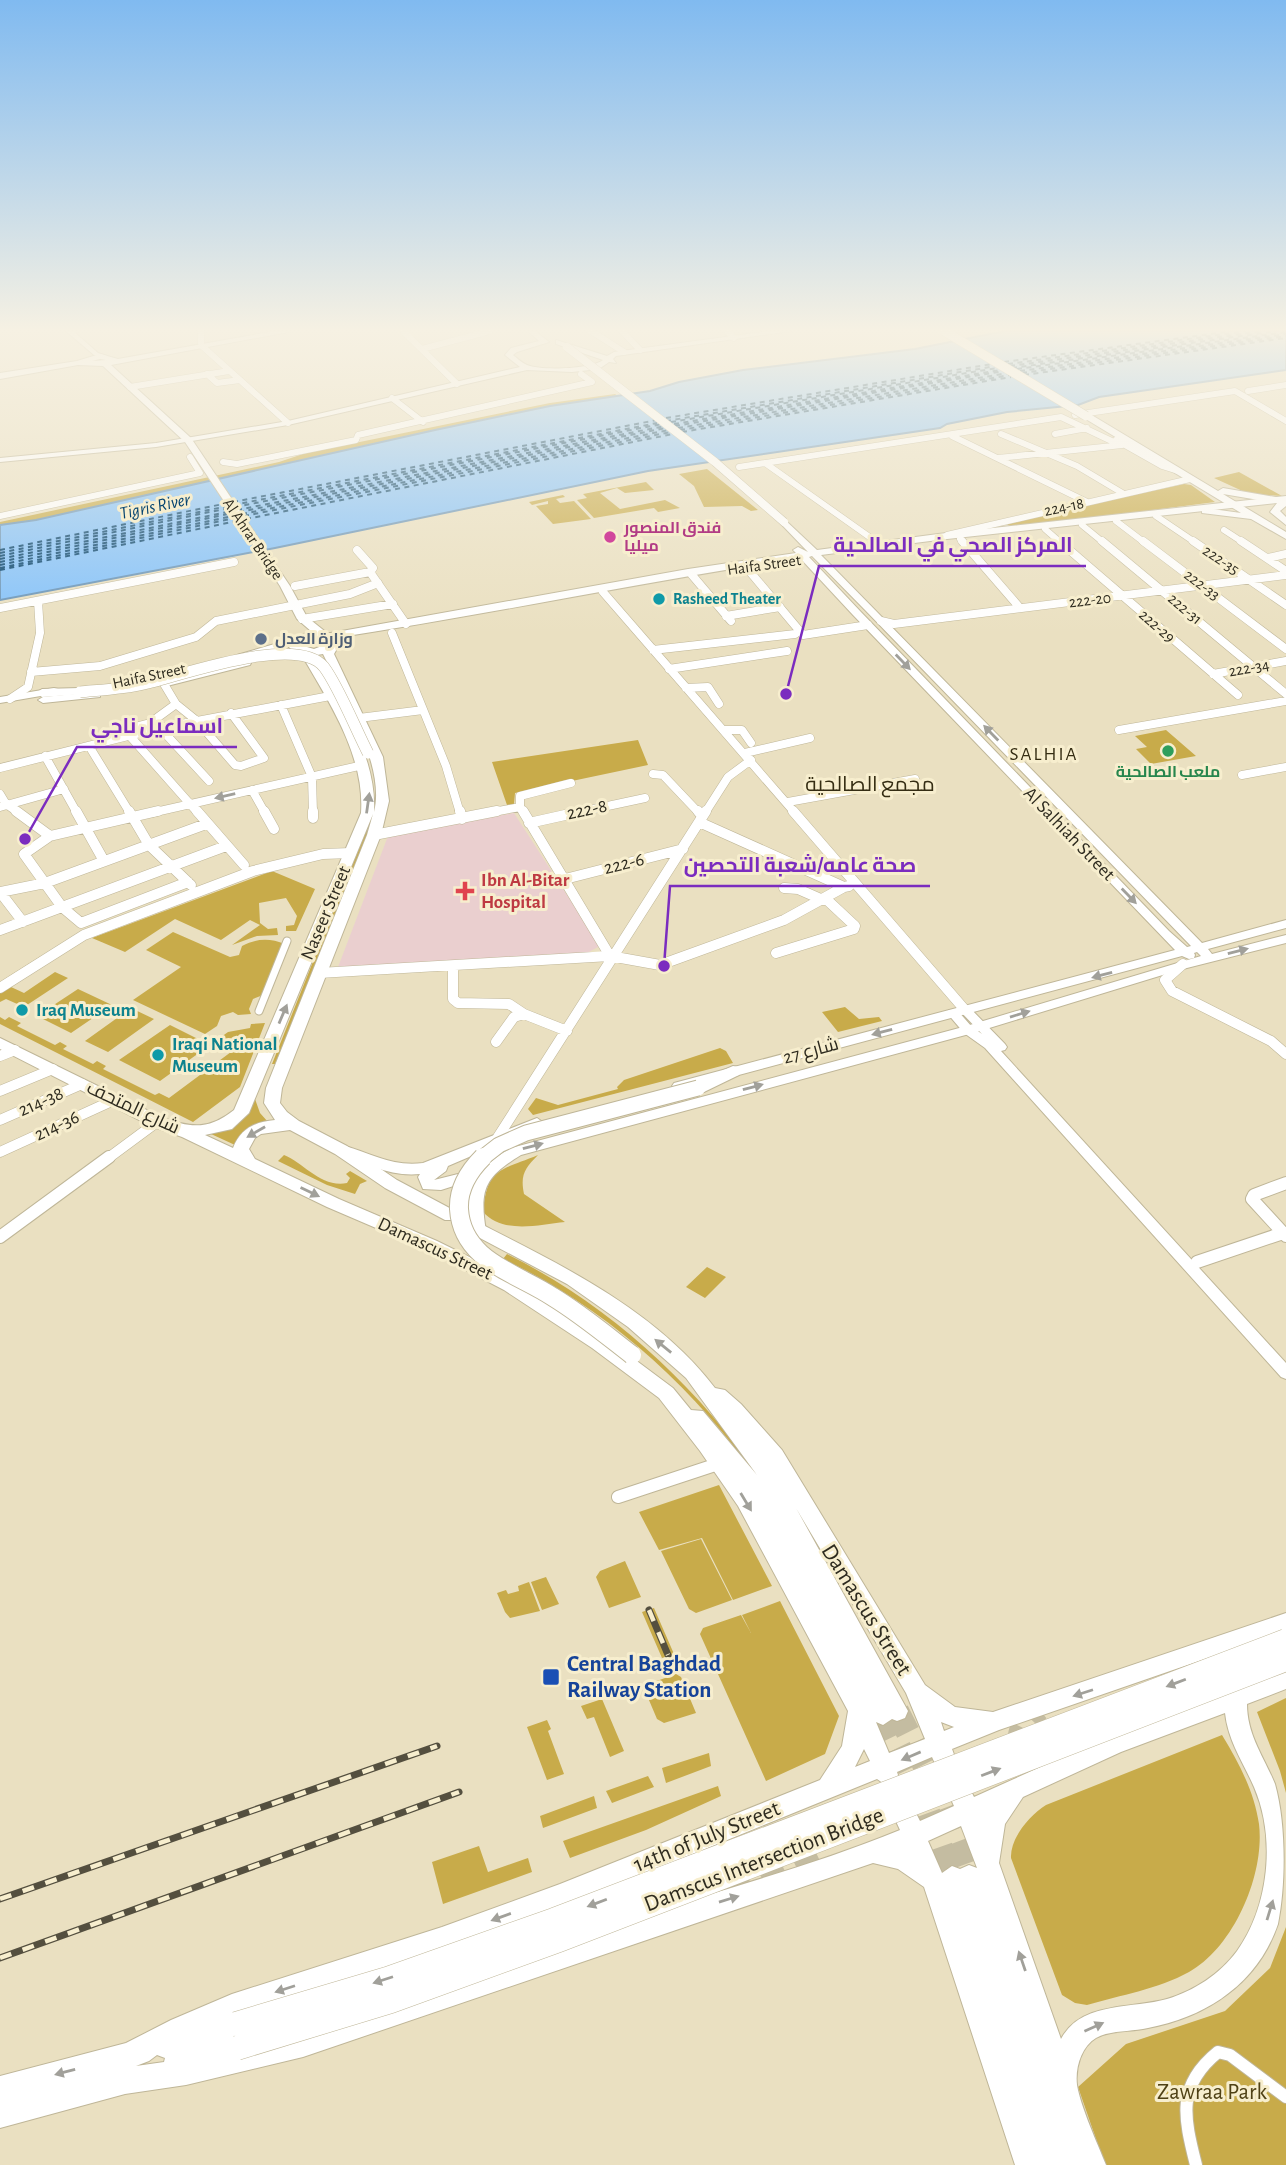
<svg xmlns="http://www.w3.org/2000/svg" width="1286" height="2165" font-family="'Alegreya Sans',Cairo,sans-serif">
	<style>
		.medical { fill: #eacfcf }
		.green { fill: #c8ab4a }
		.water { fill: #84c2fb; stroke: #6a95b9; stroke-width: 2 }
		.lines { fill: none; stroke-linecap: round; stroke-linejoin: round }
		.ferry { stroke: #04436f; stroke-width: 2; stroke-dasharray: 5 4.5; stroke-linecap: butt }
		.primary-tunnel { stroke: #c4bca1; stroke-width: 24; stroke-dasharray: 24 12; stroke-linecap: butt }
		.pedestrian-far1-casing { stroke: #bfb698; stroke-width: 9 }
		.pedestrian-casing { stroke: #bfb698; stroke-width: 14 }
		.minor-far3-casing { stroke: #bfb698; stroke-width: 7 }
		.minor-far2-casing { stroke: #bfb698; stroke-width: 9 }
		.minor-far1-casing { stroke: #bfb698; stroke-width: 11 }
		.minor-casing { stroke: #bfb698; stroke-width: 14 }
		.tertiary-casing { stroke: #bfb698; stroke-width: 2 }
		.secondary-casing { stroke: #bfb698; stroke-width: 2 }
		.primary-casing { stroke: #bfb698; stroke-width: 2 }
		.pedestrian-far1 { stroke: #fff; stroke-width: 7 }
		.pedestrian { stroke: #fff; stroke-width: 12 }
		.minor-far3 { stroke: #fff; stroke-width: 6 }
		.minor-far2 { stroke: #fff; stroke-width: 8 }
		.minor-far1 { stroke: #fff; stroke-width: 10 }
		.minor { stroke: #fff; stroke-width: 12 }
		.tertiary { fill: #fff; fill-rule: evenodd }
		.secondary { fill: #fff; fill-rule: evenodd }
		.primary { fill: #fff; fill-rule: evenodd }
		.rail-casing { stroke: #544f3f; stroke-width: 7 }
		.rail { stroke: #f7eece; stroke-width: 4.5; stroke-dasharray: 12; stroke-linecap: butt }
		.secondary-bridge-casing { stroke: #bfb698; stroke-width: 9; stroke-linecap: butt }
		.primary-bridge-far4-casing { stroke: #bfb698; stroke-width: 10; stroke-linecap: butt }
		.primary-bridge-far3-casing { stroke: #bfb698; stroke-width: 12; stroke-linecap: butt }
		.primary-bridge-far2-casing { stroke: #bfb698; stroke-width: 17; stroke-linecap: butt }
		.primary-bridge-far1-casing { stroke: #bfb698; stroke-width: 20; stroke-linecap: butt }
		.primary-bridge-casing { stroke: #bfb698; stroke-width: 25; stroke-linecap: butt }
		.secondary-bridge { stroke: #fff; stroke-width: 8 }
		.primary-bridge-far4 { stroke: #fff; stroke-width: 9 }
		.primary-bridge-far3 { stroke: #fff; stroke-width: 11 }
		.primary-bridge-far2 { stroke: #fff; stroke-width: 15 }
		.primary-bridge-far1 { stroke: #fff; stroke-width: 18 }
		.primary-bridge { stroke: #fff; stroke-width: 24 }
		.oneway { fill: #a1a09a }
		.hotel-dot { fill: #d1479c; stroke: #f7eece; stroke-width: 2.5 }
		.culture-dot { fill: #0f9aa8; stroke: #f7eece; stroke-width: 2.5 }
		.service-dot { fill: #5c6f8a; stroke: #f7eece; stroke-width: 2.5 }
		.leisure-dot { fill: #2e9e5b; stroke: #f7eece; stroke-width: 2.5 }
		.health-dot { fill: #e0444e; stroke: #f7eece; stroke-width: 2.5 }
		.transit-dot { fill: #1a4fb4; stroke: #f7eece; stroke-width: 2.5 }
		.labels { text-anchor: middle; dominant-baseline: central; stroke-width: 6; stroke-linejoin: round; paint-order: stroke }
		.far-street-label { font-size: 16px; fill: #2e2b1f; stroke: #f7eece }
		.far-hotel-label { font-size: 16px; font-weight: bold; fill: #b23c85; stroke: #f7eece; text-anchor: start }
		.far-culture-label { font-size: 16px; font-weight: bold; fill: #0d838f; stroke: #f7eece; text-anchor: start }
		.far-service-label { font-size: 16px; font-weight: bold; fill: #4e5e75; stroke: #f7eece; text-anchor: start }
		.far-leisure-label { font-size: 16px; font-weight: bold; fill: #27864d; stroke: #f7eece }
		.far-water-label { font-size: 18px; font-style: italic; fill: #04436f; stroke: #f7eece }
		.far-quarter-label { font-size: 19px; letter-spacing: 2px; fill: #352d13; stroke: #f7eece }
		.street-label { font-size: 19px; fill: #2e2b1f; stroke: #f7eece }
		.health-label { font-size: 19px; font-weight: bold; fill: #be3a42; stroke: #f7eece; text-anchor: start }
		.culture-label { font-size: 19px; font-weight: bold; fill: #0d838f; stroke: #f7eece; text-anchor: start }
		.neighbourhood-label { font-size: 21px; fill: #352d13; stroke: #f7eece }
		.near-street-label { font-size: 23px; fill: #2e2b1f; stroke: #f7eece }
		.near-transit-label { font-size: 23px; font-weight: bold; fill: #164399; stroke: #f7eece; text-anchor: start }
		.near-park-label { font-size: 23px; fill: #4f4115; stroke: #f7eece }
		.leader { fill: none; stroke: #7b2cbf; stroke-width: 2.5 }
		.callout-dot { fill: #7b2cbf; stroke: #f7eece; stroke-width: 2.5 }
		.callout-label { font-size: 21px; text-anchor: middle; font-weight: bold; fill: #7b2cbf; stroke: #f7eece; stroke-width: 6; stroke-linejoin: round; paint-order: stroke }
	</style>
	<rect width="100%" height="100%" fill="#eae0c1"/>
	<!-- medical -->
	<path class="medical" d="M 514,813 L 600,946 L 583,955 L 338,967 L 388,836 Z"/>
	<!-- green -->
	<path class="green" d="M 615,394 L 618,396 L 550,406 L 435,430 L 222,479 L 36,520 L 0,525 L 0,522 L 279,462 L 306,453 L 550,403 Z
		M 707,469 L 758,510 L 751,511 L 742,506 L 704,507 L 694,486 L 679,474 Z
		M 1239,472 L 1282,496 L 1249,494 L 1214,478 Z
		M 646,482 L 654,490 L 625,493 L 617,488 L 600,493 L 620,509 L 665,500 L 680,508 L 658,512 L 654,508 L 594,518 L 577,500 L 587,498 L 583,494 Z
		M 1184,484 L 1191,485 L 1215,502 L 1013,528 L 1005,523 Z
		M 563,495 L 565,497 L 556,499 L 560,503 L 574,501 L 591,519 L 553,524 L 536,506 L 548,504 L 548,501 L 532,505 L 529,502 Z
		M 1166,730 L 1196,756 L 1151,764 L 1136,749 L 1147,747 L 1135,736 Z
		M 638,740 L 648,765 L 515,793 L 514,804 L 507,805 L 492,762 Z
		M 371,817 L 376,818 L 275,1064 L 272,1064 Z
		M 272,871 L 315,889 L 296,931 L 286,931 L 286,926 L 294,925 L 297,916 L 286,898 L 259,903 L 260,923 L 268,929 L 277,928 L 278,935 L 257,936 L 232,945 L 260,925 L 250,920 L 221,940 L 175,919 L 125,952 L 92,938 Z
		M 173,932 L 230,957 L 239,955 L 242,946 C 257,938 270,938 285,944 L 263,995 L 253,999 L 249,1009 L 251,1014 L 238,1015 L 233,1012 L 221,1016 L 217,1026 L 205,1034 L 133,1000 L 181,967 L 146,950 Z
		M 41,956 L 11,987 L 24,993 L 55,972 L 68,978 L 24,1007 L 6,999 L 0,1002 L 0,982 Z
		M 78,989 L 112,1005 L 71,1033 L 37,1016 Z
		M 845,1007 L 859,1019 L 879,1017 L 882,1021 L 838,1032 L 822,1012 Z
		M 131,1008 L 154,1019 L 108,1052 L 85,1041 Z
		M 0,1017 L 5,1020 L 9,1017 L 21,1023 L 17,1026 L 55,1045 L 60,1042 L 67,1046 L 63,1049 L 93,1064 L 97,1061 L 106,1066 L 103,1069 L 155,1095 L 159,1093 L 169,1098 L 235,1049 L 217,1040 L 228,1032 L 250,1028 L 251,1024 L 265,1023 L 240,1087 L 193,1122 L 0,1024 Z
		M 170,1025 L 210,1045 L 160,1081 L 119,1060 Z
		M 720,1048 L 726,1051 L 733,1063 L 533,1115 L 528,1109 L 536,1098 L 558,1105 L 618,1089 L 617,1087 L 624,1080 Z
		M 255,1099 L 260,1113 L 268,1122 C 253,1124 240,1129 235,1145 L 211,1134 C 234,1127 245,1121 255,1099 Z
		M 284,1155 C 304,1163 321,1188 347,1183 L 350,1178 L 346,1174 L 350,1171 L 367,1181 L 360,1184 L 355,1194 L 327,1185 L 278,1161 Z
		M 538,1155 C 525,1168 520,1175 524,1194 L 565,1222 C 537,1225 503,1234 483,1212 C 487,1167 500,1171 538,1155 Z
		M 507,1254 C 611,1306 693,1383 760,1476 L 757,1478 C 693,1386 605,1307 503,1259 Z
		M 707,1267 L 726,1277 L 705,1298 L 686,1287 Z
		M 719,1485 L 772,1586 L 733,1600 L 702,1538 L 659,1550 L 639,1512 Z
		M 701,1539 L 732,1600 L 696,1613 L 689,1609 L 661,1551 Z
		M 625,1561 L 641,1597 L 609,1608 L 596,1577 L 600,1571 Z
		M 546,1577 L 559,1604 L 542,1610 L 531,1582 Z
		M 529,1582 L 540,1611 L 510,1618 L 505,1612 L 497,1593 L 506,1590 L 508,1594 L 519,1591 L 518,1586 Z
		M 780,1601 L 839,1716 L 825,1754 L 766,1781 L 700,1634 L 703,1628 L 741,1615 L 751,1633 L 742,1615 Z
		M 654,1608 L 674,1654 L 662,1658 L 642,1612 Z
		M 676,1674 L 681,1677 L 696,1713 L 664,1723 L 657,1719 L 643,1686 Z
		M 1286,1698 L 1286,1793 L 1280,1771 L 1257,1712 Z
		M 602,1699 L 624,1751 L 610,1757 L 594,1717 L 587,1719 L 581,1706 Z
		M 547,1720 L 551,1729 L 548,1731 L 564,1774 L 547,1780 L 527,1727 Z
		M 1222,1735 C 1239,1763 1254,1791 1259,1824 C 1265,1874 1234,1947 1189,1972 C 1158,1989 1121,1995 1087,2005 L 1075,2003 L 1062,1995 L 1011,1858 C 1010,1838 1030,1815 1046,1805 Z
		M 709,1753 L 711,1766 L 666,1783 L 662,1768 Z
		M 648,1776 L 654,1787 L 612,1803 L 606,1791 Z
		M 718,1786 L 721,1796 L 646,1830 L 570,1858 L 563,1841 Z
		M 594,1796 L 597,1808 L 543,1828 L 540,1816 Z
		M 479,1846 L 488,1872 L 528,1858 L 532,1872 L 443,1904 L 432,1862 Z
		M 1286,1927 L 1286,2165 L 1105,2165 L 1078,2087 L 1126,2044 L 1225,2011 L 1270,1968 Z"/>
	<!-- water -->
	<path class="water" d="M 1005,331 L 1286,331 L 1286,370 L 1099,397 L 1078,405 L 1007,412 L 947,424 L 940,428 L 648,471 L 275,548 L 0,600 L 0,525 L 36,520 L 435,430 L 550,406 L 650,391 L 679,382 L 743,370 L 915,349 Z"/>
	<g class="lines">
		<!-- ferry -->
		<path class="ferry" d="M 1004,362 L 1232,331
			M 1008,364 L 1246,331
			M 1010,366 L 1262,331
			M 1012,368 L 1277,331
			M 1017,369 L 1286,332
			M 1020,371 L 1286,334
			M 1022,373 L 1286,336
			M 1024,375 L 1286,338
			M 666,418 L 992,364
			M 666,421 L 996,366
			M 671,422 L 997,368
			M 674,424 L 1000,370
			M 675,426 L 1004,371
			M 678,428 L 1008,373
			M 680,430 L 1010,375
			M 682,432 L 1011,377
			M 233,502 L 657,420
			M 233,505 L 657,423
			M 235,507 L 662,424
			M 237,510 L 665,426
			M 239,512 L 666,428
			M 242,514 L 669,430
			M 244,516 L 671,432
			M 246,519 L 673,434
			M 0,550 L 228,503
			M 0,553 L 228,506
			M 0,556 L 229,508
			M 0,559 L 232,511
			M 0,562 L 233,513
			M 0,565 L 233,516
			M 0,568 L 235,518
			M 0,570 L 237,521"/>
		<!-- primary-tunnel -->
		<path class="primary-tunnel" d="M 897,1711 L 934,1784 L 969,1877
			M 883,1715 L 920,1790 L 952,1878
			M 1021,1751 C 1016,1732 1024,1721 1039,1709
			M 728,1891 L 818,1849"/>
		<!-- pedestrian-far1 casing -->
		<g class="pedestrian-far1-casing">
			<path id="pedestrian-far1" d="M 259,1011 L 287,941"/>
		</g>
		<!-- pedestrian casing -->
		<g class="pedestrian-casing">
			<path id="pedestrian" d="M 1196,2165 C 1184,2117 1176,2086 1218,2052 L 1230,2055 L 1286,2097"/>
		</g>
		<!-- minor-far3 casing -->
		<g class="minor-far3-casing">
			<path id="minor-far3" d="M 201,331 L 201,343
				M 403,331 L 457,384
				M 591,331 L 624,352
				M 622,331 L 640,350
				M 727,331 L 734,338
				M 202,346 L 288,423
				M 422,349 L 490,331
				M 207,374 L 217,383 L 240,380
				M 130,387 L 229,371
				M 1248,391 L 1286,385
				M 392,398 L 423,422
				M 1075,415 L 1235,391 L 1286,421
				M 1001,434 L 1077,466 L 1124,494
				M 1055,434 L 1087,428
				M 952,436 L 1087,502
				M 1116,440 L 1162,466 L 1178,471
				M 998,458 L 1122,445
				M 223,462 L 237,464 L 356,440 L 358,435 L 592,382 L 581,374
				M 765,463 L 878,543
				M 739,467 L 1061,417 L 1120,445
				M 0,516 L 200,473 L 190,457
				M 1156,516 L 1196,543
				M 1116,521 L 1145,543
				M 1082,525 L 1104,543
				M 1045,529 L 1061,543
				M 1224,530 L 1244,543
				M 947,535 L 1190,479
				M 960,539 L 964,543"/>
		</g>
		<!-- minor-far2 casing -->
		<g class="minor-far2-casing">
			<path id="minor-far2" d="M 876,541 L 881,545
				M 962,541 L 1020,608
				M 1059,541 L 1238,695
				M 1102,541 L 1286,694
				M 1143,541 L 1286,649
				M 1193,541 L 1286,605
				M 1241,541 L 1286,571
				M 357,550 L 373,568 L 370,572 L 406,624
				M 1268,558 L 1286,554
				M 746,567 L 803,635 L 868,625
				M 692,575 L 731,621
				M 295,586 L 370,572
				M 603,592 L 795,813
				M 0,608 L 234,562
				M 726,616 L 780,607
				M 302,619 L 393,604
				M 881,621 L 894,624 L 1286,575
				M 392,633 L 446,766 L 460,813
				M 653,650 L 795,634
				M 669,669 L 787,651
				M 31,672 L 100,666 L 196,637 L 216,621 L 350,594 L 378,583
				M 1213,674 L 1286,661
				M 164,684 L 176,704 L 197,721 L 235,765 L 241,766 L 264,758 L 231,713
				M 686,688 L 708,687 L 719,704
				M 10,699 L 28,687 L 40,633 L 38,601
				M 281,705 L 312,777 L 313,813
				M 359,718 L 423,710
				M 131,728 L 150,723 L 176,704
				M 160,728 L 209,781
				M 724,730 L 742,730 L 751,743
				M 1119,730 L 1286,701
				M 129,735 L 198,813
				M 89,746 L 130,813
				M 745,753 L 810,738
				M 45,756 L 77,813
				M 0,768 L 160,728 L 330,696
				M 653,774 L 663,775 L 699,813
				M 1242,775 L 1286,767
				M 252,790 L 265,813
				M 0,794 L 6,804 L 19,813
				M 788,802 L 915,779
				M 0,807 L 64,789
				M 151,813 L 363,765
				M 488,813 L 520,807
				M 524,813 L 520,807 L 520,796 L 571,783
				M 575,813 L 645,798
				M 705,813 L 728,777 L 751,760"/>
		</g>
		<!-- minor-far1 casing -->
		<g class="minor-far1-casing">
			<path id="minor-far1" d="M 16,811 L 50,836
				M 76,811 L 104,861
				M 129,811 L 149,845 L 191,885
				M 158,811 L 50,836 L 24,854 L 62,907 L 81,923 L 188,882
				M 197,811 L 244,865
				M 264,811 L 274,829
				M 313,811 L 313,818
				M 460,811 L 462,819
				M 523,811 L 610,956
				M 698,811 L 702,816
				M 793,811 L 965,1010
				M 699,822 L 844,887 L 849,886
				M 529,823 L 583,811
				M 374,835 L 497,811
				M 565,879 L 683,849
				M 784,888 L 798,889 L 823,900
				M 23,922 L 0,892 L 45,883 L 206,824
				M 0,930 L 226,846
				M 776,953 L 854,929 L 855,926 L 825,898
				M 1183,964 L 1165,980 L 1172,991 L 1271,1041 L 1286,1054
				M 453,966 L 453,999 L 458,1003 L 509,1004 L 524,1014
				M 319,973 L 610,956 L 660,965 L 784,920 L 844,887
				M 0,988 L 84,935 L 253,871 L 323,854 L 351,853
				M 496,1042 L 514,1017 L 524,1014 L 567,1031
				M 0,1056 L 15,1050
				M 0,1091 L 53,1069
				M 0,1120 L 82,1084
				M 498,1137 L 706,811
				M 0,1152 L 114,1100
				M 107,1159 L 157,1122"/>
		</g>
		<!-- minor casing -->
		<g class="minor-casing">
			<path id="minor" d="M 1286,1183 L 1254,1195 L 1252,1199 L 1286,1236
				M 0,1237 L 109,1157
				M 1197,1262 L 1283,1233
				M 618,1497 L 721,1463"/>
		</g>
		<!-- tertiary casing -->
		<g class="tertiary-casing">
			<path id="tertiary" d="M 66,331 L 73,331 L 98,353 L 107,356 L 104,358 L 94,355 Z
				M 965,1006 L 969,1007 L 1005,1044 L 1007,1047 L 1005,1050 L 1001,1051 L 1286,1363 L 1286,1379 L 1281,1377 L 985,1048 L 964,1033 L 947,1013 L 949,1010 L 957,1010 L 972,1027 L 982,1034 L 959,1010 Z"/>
		</g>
		<!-- secondary casing -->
		<g class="secondary-casing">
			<path id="secondary" d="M 528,331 L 535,331 L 549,342 L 517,352 L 513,355 C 517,358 522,363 527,365 C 541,371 592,369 603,360 L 556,344 L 556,340 L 607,356 L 614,352 L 770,331 L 791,331 L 616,356 L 613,359 L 616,363 L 609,362 L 599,369 L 572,372 L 527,370 L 288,425 L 156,447 L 0,462 L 0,458 L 156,443 L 288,421 L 520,367 L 505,355 L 511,348 L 539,341 Z
				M 1286,496 L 1286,502 L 938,540 L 821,555 L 1202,943 L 1286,920 L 1286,928 L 1208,949 L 1212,954 L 1286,935 L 1286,943 L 1179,970 L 973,1033 L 521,1155 C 485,1177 479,1189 486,1231 L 483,1235 L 473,1235 C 453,1195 479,1167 511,1148 L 963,1027 L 1201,956 L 1197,952 L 1194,953 L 1195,955 L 1194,958 L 1189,959 L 1182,956 L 679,1091 L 674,1089 L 672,1086 L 674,1083 L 1175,950 L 853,615 L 800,558 C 642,582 486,615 328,639 L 325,638 L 325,634 L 688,569 L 796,553 L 793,550 L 798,547 L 808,552 L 781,524 L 781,520 L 784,519 L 817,550 L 938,534 ZM 812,556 L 866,611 L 1191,946 L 1187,947 L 1169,931 L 860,611 L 809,557 Z
				M 295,638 L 298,639 L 298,643 L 242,658 L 237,655 Z
				M 246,660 L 251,663 L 250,665 L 167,686 L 162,683 Z
				M 54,688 L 58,689 L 58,693 L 0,703 L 0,697 Z
				M 96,692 L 100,693 L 100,697 L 43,703 L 38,700 L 43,697 Z
				M 537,1118 L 544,1123 L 542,1126 L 448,1166 L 446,1171 L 434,1180 L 458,1174 L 465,1179 L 463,1183 L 441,1190 L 423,1189 L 418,1177 L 420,1174 C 391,1177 366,1164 340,1154 L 338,1151 L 345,1146 C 373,1154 393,1167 423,1163 Z"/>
		</g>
		<!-- primary casing -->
		<g class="primary-casing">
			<path id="primary" d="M 275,331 L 294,331 L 111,365 L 191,438 L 290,586 L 307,617 L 327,633 L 335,635 L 339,645 L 334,654 L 383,757 L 389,801 L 381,835 L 282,1088 L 280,1103 L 287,1112 L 299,1121 L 347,1146 L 397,1180 L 457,1212 L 460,1216 L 457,1220 L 445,1220 L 385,1188 L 335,1154 L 290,1130 L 261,1134 L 255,1138 L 249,1149 L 255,1159 L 339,1199 L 437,1241 L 516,1280 L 606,1338 L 673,1388 L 691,1410 L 703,1411 L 757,1475 L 686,1378 L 628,1327 L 567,1284 L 461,1228 L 458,1224 L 461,1220 L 473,1220 C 559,1264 655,1309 715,1388 L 725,1390 L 741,1404 L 782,1450 L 925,1685 L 955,1707 L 993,1712 L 1286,1613 L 1286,1631 L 999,1730 L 952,1749 L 956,1760 L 953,1768 L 945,1771 L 937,1768 L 932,1757 L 897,1772 L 898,1775 L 895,1783 L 887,1786 L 877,1779 L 560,1908 L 442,1951 L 245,2015 L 249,2024 L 245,2033 L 239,2036 L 246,2039 L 249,2045 C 376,2012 498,1964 622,1922 C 715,1891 810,1867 900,1830 L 894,1817 L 898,1809 L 906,1806 L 914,1809 L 920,1821 L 954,1806 L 949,1795 L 953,1787 L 961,1784 L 969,1787 L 974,1797 L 1105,1738 L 1286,1669 L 1286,1689 L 1247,1704 C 1247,1735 1264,1757 1275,1784 C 1286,1823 1286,1884 1278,1924 C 1258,1983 1207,2017 1148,2028 C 1131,2032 1110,2030 1096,2038 C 1081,2047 1075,2068 1077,2085 C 1081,2108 1097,2142 1106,2165 L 1015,2165 L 924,1887 L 898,1869 L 873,1863 L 303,2057 L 186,2085 L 125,2094 L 0,2128 L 0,2076 L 126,2043 L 171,2020 L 232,1994 L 442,1927 L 560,1884 L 820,1780 L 842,1746 L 848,1711 L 738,1506 L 700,1451 L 659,1398 L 592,1348 L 504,1290 L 425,1249 L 327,1207 L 182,1137 L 151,1126 L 0,1049 L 0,1038 L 163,1118 C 191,1128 209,1130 234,1110 L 361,813 C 365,758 331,705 304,659 L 309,656 L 294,652 L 288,646 L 295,636 L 312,632 L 297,619 L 280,586 L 185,442 L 103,366 L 78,365 L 0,379 L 0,373 L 77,361 L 100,354 L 118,359 ZM 100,359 L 106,360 L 92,361 ZM 317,637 L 326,639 L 327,644 L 314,649 L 300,645 L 303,640 ZM 323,654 C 343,695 386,767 374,812 C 377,757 342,705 316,659 L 311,656 ZM 373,814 L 367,835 L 266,1088 L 264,1103 L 275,1120 C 255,1122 241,1128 233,1148 L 205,1135 L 232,1129 L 249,1113 ZM 796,1508 L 906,1693 L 925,1739 L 889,1753 L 876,1722 L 883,1725 L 892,1719 L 897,1721 L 905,1718 L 908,1711 ZM 1225,1713 C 1228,1741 1243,1762 1254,1787 C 1276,1838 1269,1906 1237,1951 C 1220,1974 1194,1991 1167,1999 C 1132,2009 1081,2001 1061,2039 L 999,1863 L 1005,1824 L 1023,1797 L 1121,1752 ZM 941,1722 L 954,1727 L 944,1731 ZM 864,1749 L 870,1761 L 855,1767 ZM 961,1826 L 977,1868 L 969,1865 L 960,1869 L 952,1866 L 942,1873 L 928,1841 ZM 157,2055 L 165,2058 L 164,2062 L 136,2066 L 149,2061 Z
				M 1084,414 L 1090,414 L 1218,491 L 1223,488 L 1281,498 L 1282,501 L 1286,502 L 1286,506 L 1280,511 L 1286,517 L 1286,525 L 1270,512 L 1277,503 L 1223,494 L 1286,532 L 1286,539 L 1251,519 L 1202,513 L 1202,509 L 1205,508 L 1241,513 L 1084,418 Z
				M 80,688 L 84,690 L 84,694 L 42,697 L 36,693 L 42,689 Z
				M 733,1066 L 739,1067 L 741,1071 L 739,1075 L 704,1092 L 698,1093 L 690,1088 L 692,1084 Z"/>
		</g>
		<!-- pedestrian-far1 -->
		<use href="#pedestrian-far1" class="pedestrian-far1"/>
		<!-- pedestrian -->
		<use href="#pedestrian" class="pedestrian"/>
		<!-- minor-far3 -->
		<use href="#minor-far3" class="minor-far3"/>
		<!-- minor-far2 -->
		<use href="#minor-far2" class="minor-far2"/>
		<!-- minor-far1 -->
		<use href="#minor-far1" class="minor-far1"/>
		<!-- minor -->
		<use href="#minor" class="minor"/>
		<!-- tertiary -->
		<use href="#tertiary" class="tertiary"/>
		<!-- secondary -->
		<use href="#secondary" class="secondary"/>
		<!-- primary -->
		<use href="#primary" class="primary"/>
		<!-- rail casing -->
		<g class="rail-casing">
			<path id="rail" d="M 649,1610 L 668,1655
				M 0,1899 L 437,1746
				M 0,1958 L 459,1792"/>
		</g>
		<!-- rail -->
		<use href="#rail" class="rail"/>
		<!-- secondary-bridge casing -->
		<g class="secondary-bridge-casing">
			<path id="secondary-bridge" d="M 567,347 L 715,462 L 784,522"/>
		</g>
		<!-- primary-bridge-far4 casing -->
		<g class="primary-bridge-far4-casing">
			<path id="primary-bridge-far4" d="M 944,331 L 1086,416"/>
		</g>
		<!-- primary-bridge-far3 casing -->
		<g class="primary-bridge-far3-casing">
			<path id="primary-bridge-far3" d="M 80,692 C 101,690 123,689 144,684 C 180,676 297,633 324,667 C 339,687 356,730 368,753"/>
		</g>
		<!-- primary-bridge-far2 casing -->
		<g class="primary-bridge-far2-casing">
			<path id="primary-bridge-far2" d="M 481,1159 L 499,1145 L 526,1133 L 698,1088"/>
		</g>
		<!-- primary-bridge-far1 casing -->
		<g class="primary-bridge-far1-casing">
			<path id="primary-bridge-far1" d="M 483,1157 C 469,1171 458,1188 459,1209 C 462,1261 517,1273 553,1297 C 581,1314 606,1335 632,1355"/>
		</g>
		<!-- primary-bridge casing -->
		<g class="primary-bridge-casing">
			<path id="primary-bridge" d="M 236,2024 L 387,1979 L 554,1920 L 1286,1641
				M 237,2048 L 391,2001 L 559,1940 L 1286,1659"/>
		</g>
		<!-- secondary-bridge -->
		<use href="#secondary-bridge" class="secondary-bridge"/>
		<!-- primary-bridge-far4 -->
		<use href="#primary-bridge-far4" class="primary-bridge-far4"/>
		<!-- primary-bridge-far3 -->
		<use href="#primary-bridge-far3" class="primary-bridge-far3"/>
		<!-- primary-bridge-far2 -->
		<use href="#primary-bridge-far2" class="primary-bridge-far2"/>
		<!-- primary-bridge-far1 -->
		<use href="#primary-bridge-far1" class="primary-bridge-far1"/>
		<!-- primary-bridge -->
		<use href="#primary-bridge" class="primary-bridge"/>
	</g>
	<!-- one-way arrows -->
	<defs><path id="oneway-solid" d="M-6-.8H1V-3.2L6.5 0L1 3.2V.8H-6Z" transform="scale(1.75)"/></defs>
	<g class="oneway">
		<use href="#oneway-solid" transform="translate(903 662) rotate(46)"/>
		<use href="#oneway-solid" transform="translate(991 733) rotate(-134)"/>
		<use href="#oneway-solid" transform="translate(225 796) rotate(167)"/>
		<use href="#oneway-solid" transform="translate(368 803) rotate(-82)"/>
		<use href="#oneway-solid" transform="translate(1129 896) rotate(46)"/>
		<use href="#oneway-solid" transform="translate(1238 951) rotate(-14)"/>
		<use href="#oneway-solid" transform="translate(1102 975) rotate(165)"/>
		<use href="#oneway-solid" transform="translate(283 1014) rotate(-67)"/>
		<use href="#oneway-solid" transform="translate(1020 1014) rotate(-17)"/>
		<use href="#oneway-solid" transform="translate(882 1032) rotate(165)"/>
		<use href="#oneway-solid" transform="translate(753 1087) rotate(-15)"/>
		<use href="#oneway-solid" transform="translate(256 1132) rotate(150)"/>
		<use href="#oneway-solid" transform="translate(533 1146) rotate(-15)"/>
		<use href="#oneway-solid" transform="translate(310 1192) rotate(26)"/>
		<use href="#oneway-solid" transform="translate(663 1346) rotate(-141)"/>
		<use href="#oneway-solid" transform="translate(746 1502) rotate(59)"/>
		<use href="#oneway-solid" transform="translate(1176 1683) rotate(159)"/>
		<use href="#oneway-solid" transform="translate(1083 1693) rotate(162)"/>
		<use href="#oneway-solid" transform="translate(911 1756) rotate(157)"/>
		<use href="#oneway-solid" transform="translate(991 1772) rotate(-21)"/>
		<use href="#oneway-solid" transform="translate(729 1899) rotate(-17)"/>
		<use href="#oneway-solid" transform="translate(597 1903) rotate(159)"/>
		<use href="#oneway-solid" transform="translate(1270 1910) rotate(-73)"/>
		<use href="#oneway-solid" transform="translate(501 1917) rotate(160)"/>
		<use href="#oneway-solid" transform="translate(1022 1961) rotate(-109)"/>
		<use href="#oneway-solid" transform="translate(383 1980) rotate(162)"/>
		<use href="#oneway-solid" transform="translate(285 1989) rotate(162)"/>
		<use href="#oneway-solid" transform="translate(1094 2027) rotate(-24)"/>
		<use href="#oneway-solid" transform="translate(65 2072) rotate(165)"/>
	</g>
	<!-- sky -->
	<linearGradient id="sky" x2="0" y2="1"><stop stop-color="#80baf0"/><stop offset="0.52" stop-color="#f6f1e3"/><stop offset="1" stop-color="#f6f1e3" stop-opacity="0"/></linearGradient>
	<rect width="1286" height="634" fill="url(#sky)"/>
	<!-- markers -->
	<circle class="hotel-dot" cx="610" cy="537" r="7"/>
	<g class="culture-dot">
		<circle cx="659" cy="599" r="7"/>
		<circle cx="22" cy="1010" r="7"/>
		<circle cx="158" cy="1055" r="7"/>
	</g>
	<circle class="service-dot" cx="261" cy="639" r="7"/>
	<circle class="leisure-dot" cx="1168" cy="751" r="7"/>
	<path class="health-dot" d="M461.5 880.5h7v7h7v7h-7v7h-7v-7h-7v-7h7z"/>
	<rect class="transit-dot" x="542" y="1668" width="18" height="18" rx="3.5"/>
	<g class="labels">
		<!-- far-street labels -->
		<g class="far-street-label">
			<text transform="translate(1064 507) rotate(-12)">224-18</text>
			<text transform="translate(253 539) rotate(56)">Al Ahrar Bridge</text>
			<text transform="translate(1221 560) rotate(34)">222-35</text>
			<text transform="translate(764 565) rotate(-8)">Haifa Street</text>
			<text transform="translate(1202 585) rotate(37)">222-33</text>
			<text transform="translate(1090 600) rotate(-7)">222-20</text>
			<text transform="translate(1185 609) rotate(40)">222-31</text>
			<text transform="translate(1157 626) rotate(41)">222-29</text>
			<text transform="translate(1249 668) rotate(-10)">222-34</text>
			<text transform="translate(149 676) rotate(-12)">Haifa Street</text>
		</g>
		<!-- far-hotel labels -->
		<g class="far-hotel-label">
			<text x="624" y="528">فندق المنصور<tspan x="624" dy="18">ميليا</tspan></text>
		</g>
		<!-- far-culture labels -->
		<g class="far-culture-label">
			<text x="673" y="599">Rasheed Theater</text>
		</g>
		<!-- far-service labels -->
		<g class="far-service-label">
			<text x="275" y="639">وزارة العدل</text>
		</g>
		<!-- far-leisure labels -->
		<g class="far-leisure-label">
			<text x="1168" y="772">ملعب الصالحية</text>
		</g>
		<!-- far-water labels -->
		<g class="far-water-label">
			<text transform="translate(155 507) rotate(-12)">Tigris River</text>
		</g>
		<!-- far-quarter labels -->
		<g class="far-quarter-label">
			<text x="1044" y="754">SALHIA</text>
		</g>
		<!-- street labels -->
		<g class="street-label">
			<text transform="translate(587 810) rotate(-12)">222-8</text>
			<text transform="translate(1069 834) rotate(46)">Al Salhiah Street</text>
			<text transform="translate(624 864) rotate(-14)">222-6</text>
			<text transform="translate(326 913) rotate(-67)">Naseer Street</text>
			<text transform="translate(811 1051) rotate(-15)">شارع 27</text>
			<text transform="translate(41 1102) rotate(-24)">214-38</text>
			<text transform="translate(133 1108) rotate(25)">شارع المتحف</text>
			<text transform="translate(57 1126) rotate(-25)">214-36</text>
			<text transform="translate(435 1249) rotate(25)">Damascus Street</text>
		</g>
		<!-- health labels -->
		<g class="health-label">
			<text x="481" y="880">Ibn Al-Bitar<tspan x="481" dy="22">Hospital</tspan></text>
		</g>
		<!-- culture labels -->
		<g class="culture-label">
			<text x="36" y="1010">Iraq Museum</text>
			<text x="172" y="1044">Iraqi National<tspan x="172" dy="22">Museum</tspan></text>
		</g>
		<!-- neighbourhood labels -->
		<g class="neighbourhood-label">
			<text x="870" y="784">مجمع الصالحية</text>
		</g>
		<!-- near-street labels -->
		<g class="near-street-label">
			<text transform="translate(866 1610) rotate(58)">Damascus Street</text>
			<text transform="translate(707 1837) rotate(-22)">14th of July Street</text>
			<text transform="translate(764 1860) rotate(-21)">Damscus Intersection Bridge</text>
		</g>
		<!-- near-transit labels -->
		<g class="near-transit-label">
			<text x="567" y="1664">Central Baghdad<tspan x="567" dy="26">Railway Station</tspan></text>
		</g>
		<!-- near-park labels -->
		<g class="near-park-label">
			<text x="1212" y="2092">Zawraa Park</text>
		</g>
	</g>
	<!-- callouts -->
	<path class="leader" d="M786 694L819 566H1086M25 839L77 747H237M664 966L670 886H930"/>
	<g class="callout-dot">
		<circle cx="786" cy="694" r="7"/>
		<circle cx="25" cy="839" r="7"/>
		<circle cx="664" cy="966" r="7"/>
	</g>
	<g class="callout-label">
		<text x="953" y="552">المركز الصحي في الصالحية</text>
		<text x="157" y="733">اسماعيل ناجي</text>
		<text x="800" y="872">صحة عامه/شعبة التحصين</text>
	</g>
</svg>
